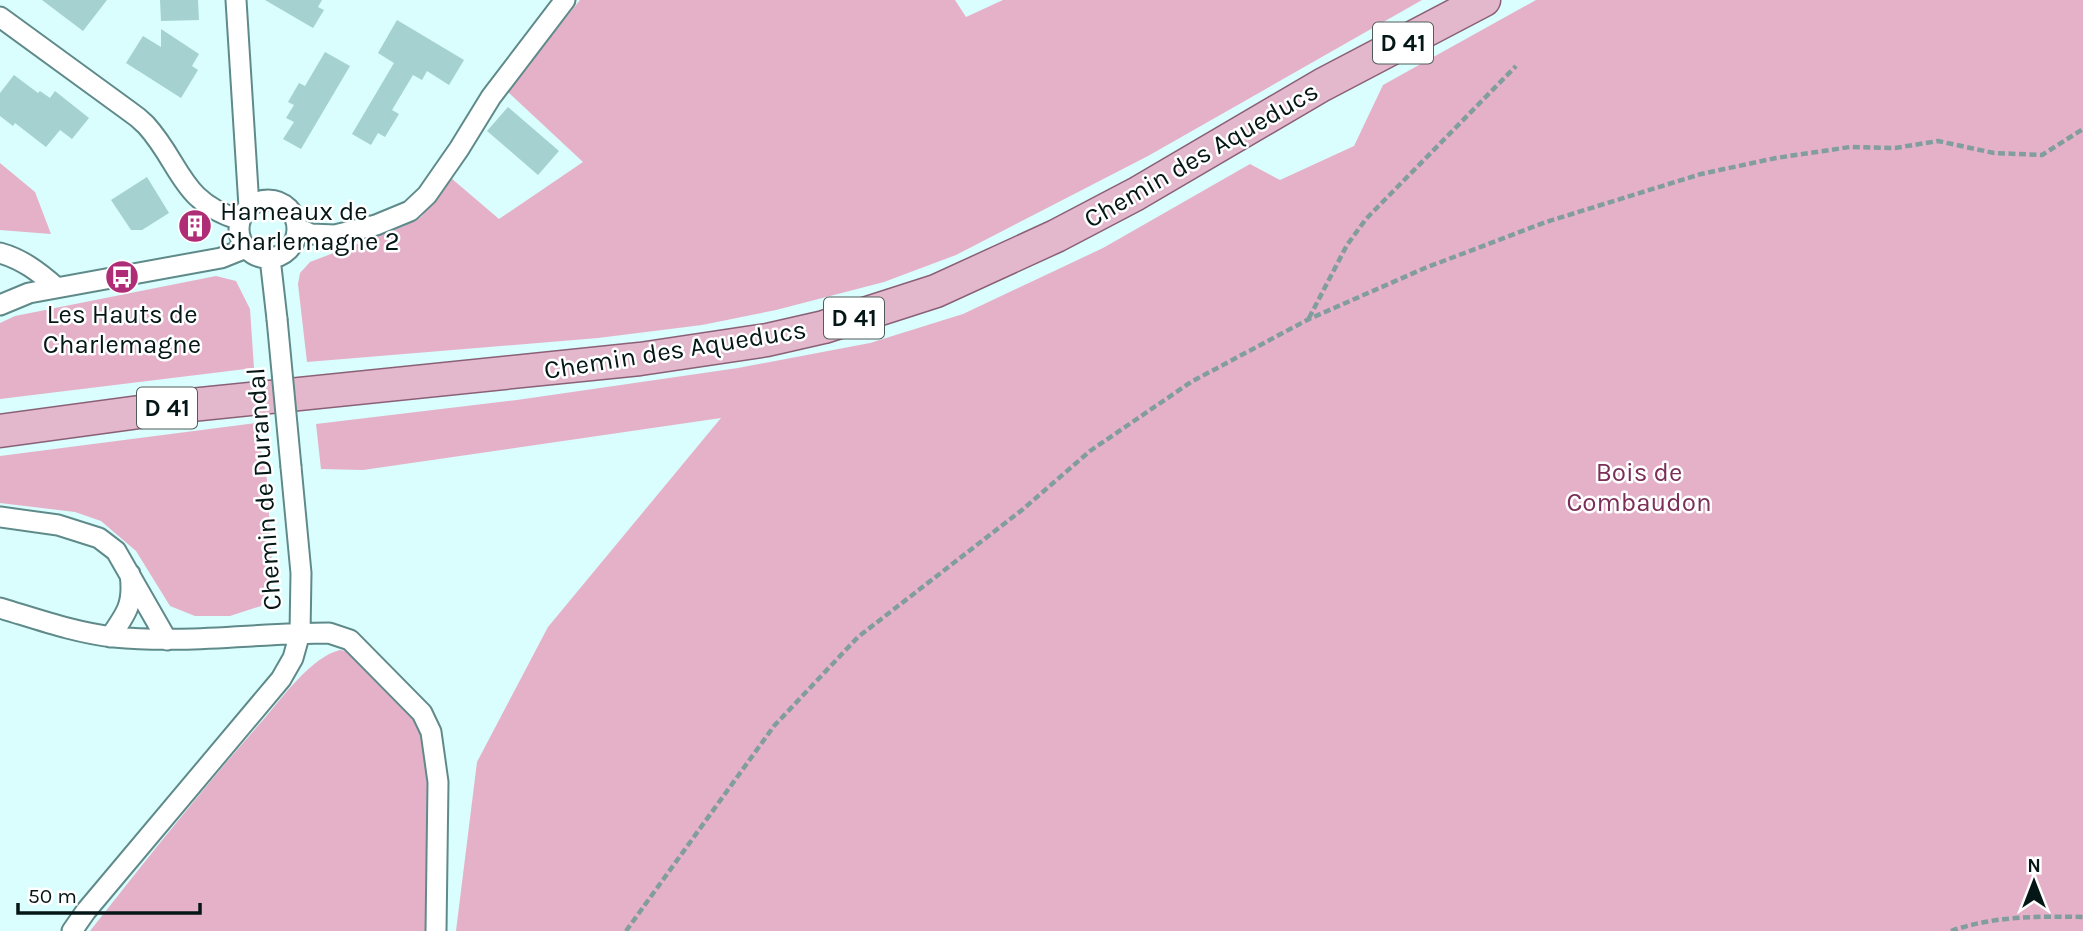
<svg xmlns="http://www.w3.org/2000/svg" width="2083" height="931" font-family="Karla,sans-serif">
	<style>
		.green { fill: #e5b1c8 }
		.building { fill: #a5d1d1 }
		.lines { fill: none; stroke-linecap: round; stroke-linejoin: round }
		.street-casing { stroke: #608a8a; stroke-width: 23 }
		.primary-casing { stroke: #8a6076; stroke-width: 35 }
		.path { stroke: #819d9d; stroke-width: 4.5; stroke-dasharray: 7 3.5; stroke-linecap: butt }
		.street { stroke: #fff; stroke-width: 19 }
		.primary { stroke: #e4b8cc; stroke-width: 32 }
		.street-bridge-casing { stroke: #608a8a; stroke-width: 23; stroke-linecap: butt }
		.street-bridge { stroke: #fff; stroke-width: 19 }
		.labels { text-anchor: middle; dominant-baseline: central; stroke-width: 5; stroke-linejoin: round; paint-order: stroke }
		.shield { fill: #fff; stroke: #505c5c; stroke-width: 2 }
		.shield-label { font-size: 24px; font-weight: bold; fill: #051616 }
		.street-label { font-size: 26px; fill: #051616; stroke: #fff }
		.poi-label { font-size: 26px; fill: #051616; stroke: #fff; text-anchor: start }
		.park-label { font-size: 26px; fill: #7b2e57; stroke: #fff }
	</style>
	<rect width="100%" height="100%" fill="#dafdfd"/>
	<!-- green -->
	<path class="green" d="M 580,0 L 955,0 L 966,17 L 1003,0 L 1422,0 L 1148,156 L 956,255 L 884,282 L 776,310 L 702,325 L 598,338 L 307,362 L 298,284 L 300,273 L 310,262 L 404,226 L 421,217 L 451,178 L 499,219 L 583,162 L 507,91 Z
		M 1536,0 L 2083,0 L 2083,931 L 456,931 L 477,762 L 548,627 L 721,418 L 363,470 L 321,469 L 316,424 L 517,400 L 738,368 L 870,343 L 963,314 L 1103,248 L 1250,164 L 1280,180 L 1354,146 L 1383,85 Z
		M 0,163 L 35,192 L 51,234 L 0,230 Z
		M 216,276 L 236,281 L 250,309 L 254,368 L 0,399 L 0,323 L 15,316 Z
		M 256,423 L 267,480 L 273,581 L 261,606 L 230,616 L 195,616 L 170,606 L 136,551 L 101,521 L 75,512 L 0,503 L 0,456 Z
		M 340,650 L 351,652 C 379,682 413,709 429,747 L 429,931 L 90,931 C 146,860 202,789 263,720 C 282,698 311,657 340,650 Z"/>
	<!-- building -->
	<path class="building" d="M 42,0 L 107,0 L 83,31 Z
		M 160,0 L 198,0 L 199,20 L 161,21 Z
		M 265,0 L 322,0 L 318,7 L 324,10 L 313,28 Z
		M 397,20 L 464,60 L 449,85 L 427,71 L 422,80 L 413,75 L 392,110 L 399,114 L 385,137 L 378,133 L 371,145 L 352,134 L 394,63 L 378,53 Z
		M 161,29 L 199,54 L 192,66 L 198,70 L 181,98 L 126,63 L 143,36 L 161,47 Z
		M 325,52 L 350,66 L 301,149 L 283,139 L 294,122 L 286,118 L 294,105 L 288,102 L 299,83 L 305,86 Z
		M 14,75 L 38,93 L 40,91 L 50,98 L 55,91 L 89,118 L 72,139 L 60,130 L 46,147 L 15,123 L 13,126 L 0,116 L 0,93 Z
		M 508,107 L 559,151 L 538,175 L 487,131 Z
		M 147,177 L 169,213 L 142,230 L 131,230 L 111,200 Z"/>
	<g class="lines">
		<!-- street casing -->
		<g class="street-casing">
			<path id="street" d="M 236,0 L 249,207
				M 0,17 L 129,111 C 135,115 141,120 146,125 C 182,165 180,202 240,220
				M239 229a29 29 0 1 1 58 0a29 29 0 1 1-58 0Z
				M 297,228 L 311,234 L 335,235 L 376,225 L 410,211 L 427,195 L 459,149 L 491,97 L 565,0
				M 0,253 C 22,259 39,272 56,287
				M 270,258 L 277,319
				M 0,305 L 29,293 L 221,258 L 246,248
				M 0,517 L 58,525 L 99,538 L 116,551 L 167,640
				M 0,608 C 37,619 76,633 114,637 C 186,644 257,633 329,633 L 350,640 L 422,713 L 431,732 L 438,782 L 436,931
				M 110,637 C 127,613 134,603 130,574
				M 72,931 L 86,911 L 281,679 L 293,658 L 300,633 L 301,573 L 291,467"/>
		</g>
		<!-- primary casing -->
		<g class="primary-casing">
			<path id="primary" d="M 0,431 L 191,405 L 640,359 L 767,340 L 824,327 L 936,291 L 1056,236 L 1136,194 L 1322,85 L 1484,0"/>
		</g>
		<!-- path -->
		<path class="path" d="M 1309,318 L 1347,245 L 1366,219 L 1516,66
			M 626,931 L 774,726 L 858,637 L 1022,510 L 1090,451 L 1191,382 L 1309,319 L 1425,268 L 1546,222 L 1701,174 L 1776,158 L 1850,147 L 1895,148 L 1938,141 L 1994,153 L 2042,155 L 2083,129
			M 1951,931 C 1993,916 2039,916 2083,917"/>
		<!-- street -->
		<use href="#street" class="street"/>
		<!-- primary -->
		<use href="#primary" class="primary"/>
		<!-- street-bridge casing -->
		<g class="street-bridge-casing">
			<path id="street-bridge" d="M 277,319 L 291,467"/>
		</g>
		<!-- street-bridge -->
		<use href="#street-bridge" class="street-bridge"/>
	</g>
	<!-- icons -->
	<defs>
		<g id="building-disc" transform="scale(1.75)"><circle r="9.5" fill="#af2d77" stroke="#fff"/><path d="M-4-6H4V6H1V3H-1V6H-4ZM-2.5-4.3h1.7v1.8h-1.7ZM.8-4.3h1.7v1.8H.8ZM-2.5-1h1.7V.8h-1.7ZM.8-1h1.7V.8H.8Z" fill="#fff"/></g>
		<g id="bus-disc" transform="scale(1.75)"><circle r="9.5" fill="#af2d77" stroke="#fff"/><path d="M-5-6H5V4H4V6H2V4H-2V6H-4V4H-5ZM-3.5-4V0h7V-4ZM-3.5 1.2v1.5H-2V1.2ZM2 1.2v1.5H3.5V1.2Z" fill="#fff"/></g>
	</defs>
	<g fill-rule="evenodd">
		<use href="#building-disc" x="195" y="226"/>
		<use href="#bus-disc" x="122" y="277"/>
	</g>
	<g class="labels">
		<!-- shield labels -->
		<g class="shield">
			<rect x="1373" y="22.5" width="60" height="41" rx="5"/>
			<rect x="824" y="297.5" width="60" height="41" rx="5"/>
			<rect x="137" y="387.5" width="60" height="41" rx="5"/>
		</g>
		<g class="shield-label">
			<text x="1403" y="43">D 41</text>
			<text x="854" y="318">D 41</text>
			<text x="167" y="408">D 41</text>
		</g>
		<!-- street labels -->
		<g class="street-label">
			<text transform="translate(1201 155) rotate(-30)">Chemin des Aqueducs</text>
			<text transform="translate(675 350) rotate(-9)">Chemin des Aqueducs</text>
			<text transform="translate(264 489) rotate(-94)">Chemin de Durandal</text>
		</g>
		<!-- poi labels -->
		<g class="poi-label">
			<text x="220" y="211">Hameaux de<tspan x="220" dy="30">Charlemagne 2</tspan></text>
			<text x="122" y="314" text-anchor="middle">Les Hauts de<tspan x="122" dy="30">Charlemagne</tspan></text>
		</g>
		<!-- park labels -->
		<g class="park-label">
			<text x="1639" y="472">Bois de<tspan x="1639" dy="30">Combaudon</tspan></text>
		</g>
	</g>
	<!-- north arrow -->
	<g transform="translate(2034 882)" stroke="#ffffff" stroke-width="5" paint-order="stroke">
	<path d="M0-5L12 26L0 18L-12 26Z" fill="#051616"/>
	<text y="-10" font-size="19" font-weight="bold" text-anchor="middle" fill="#051616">N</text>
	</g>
	<!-- scale -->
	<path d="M18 903v10h182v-10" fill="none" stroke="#051616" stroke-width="3.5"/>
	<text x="28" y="903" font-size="21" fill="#051616" stroke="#ffffff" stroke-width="5" paint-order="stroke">50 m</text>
</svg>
